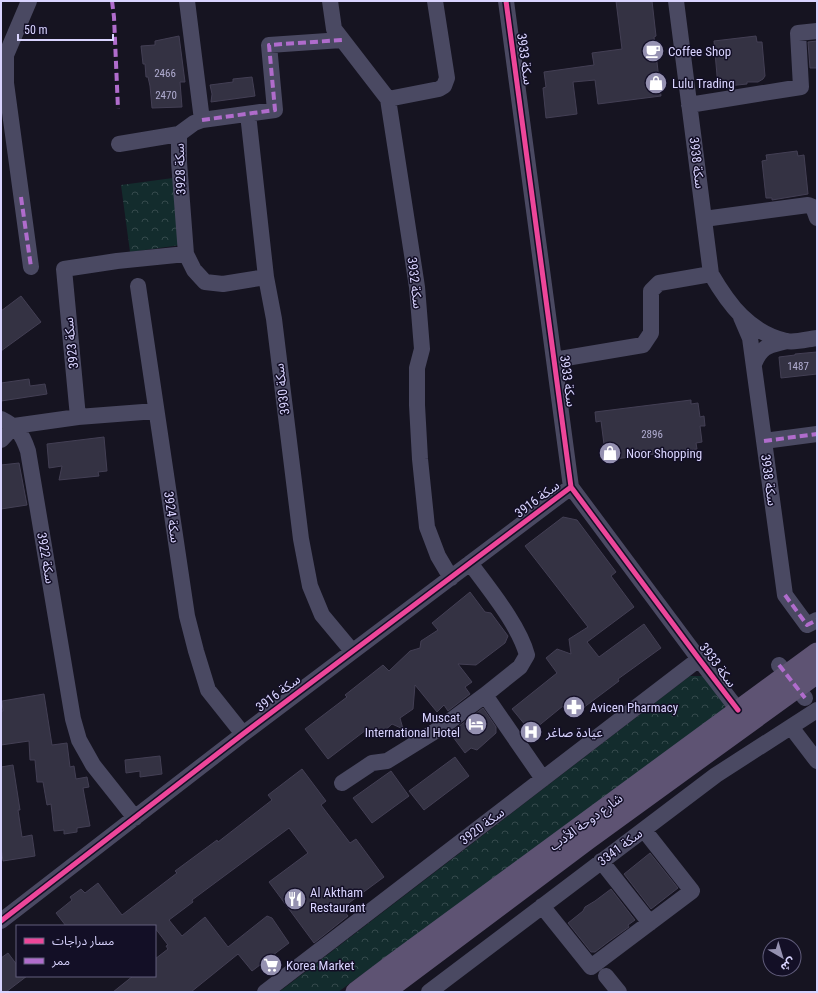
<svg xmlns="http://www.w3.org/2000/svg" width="818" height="993" font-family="'Roboto Condensed','Noto Sans Arabic',sans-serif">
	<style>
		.park { fill: url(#park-crowns) }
		.building { fill: #343243; stroke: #433f54 }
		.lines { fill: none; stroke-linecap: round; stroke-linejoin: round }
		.minor { stroke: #4a4962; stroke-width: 16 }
		.major { stroke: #5e5373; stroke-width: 21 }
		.quiet { stroke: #b06ccc; stroke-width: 4; stroke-dasharray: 8 4; stroke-linecap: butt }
		.cycleway-casing { stroke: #130f26; stroke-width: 8 }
		.cycleway { stroke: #ed469a; stroke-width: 5 }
		.labels { text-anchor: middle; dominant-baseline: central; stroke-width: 3; stroke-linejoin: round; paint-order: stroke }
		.number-label { font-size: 11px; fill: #b0acd0 }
		.poi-label { font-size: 13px; fill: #d9d4ff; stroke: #130f26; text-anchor: start }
		.street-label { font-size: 13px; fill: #d9d4ff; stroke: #130f26 }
	</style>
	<defs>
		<pattern id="park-crowns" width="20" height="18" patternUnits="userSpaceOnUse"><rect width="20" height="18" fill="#132c2d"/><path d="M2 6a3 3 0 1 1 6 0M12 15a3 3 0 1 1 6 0" fill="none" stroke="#354a4c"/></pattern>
	</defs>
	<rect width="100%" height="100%" fill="#161421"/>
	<!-- park -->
	<path class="park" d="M 173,178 L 181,245 L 130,252 L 121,185 Z
		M 690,676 L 704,676 L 725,704 L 724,712 L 338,992 L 279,992 Z"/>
	<!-- building -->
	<path class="building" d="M 616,1 L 652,1 L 656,36 L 654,37 L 661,96 L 598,104 L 595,80 L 573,82 L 577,114 L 546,118 L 543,88 L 546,87 L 544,72 L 594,65 L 592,53 L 622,49 Z
		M 179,36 L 185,82 L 180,82 L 182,107 L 152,108 L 150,86 L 148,77 L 146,77 L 145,64 L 143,64 L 141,46 L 155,45 L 155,41 Z
		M 756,36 L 757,42 L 762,42 L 765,76 L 763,79 L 758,82 L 747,82 L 747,84 L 718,87 L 714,41 Z
		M 817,41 L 817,68 L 810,68 L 808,42 Z
		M 252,77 L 255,96 L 211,102 L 212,94 L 210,85 L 233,82 L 233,79 Z
		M 797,151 L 798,156 L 804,155 L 808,194 L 772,200 L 772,198 L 766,198 L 762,161 L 767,160 L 766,155 Z
		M 21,296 L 41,322 L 1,351 L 1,311 Z
		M 817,352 L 817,374 L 781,378 L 779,357 L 795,355 L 795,354 Z
		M 29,379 L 30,386 L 45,384 L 47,394 L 1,401 L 1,383 Z
		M 691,400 L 691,404 L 698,403 L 700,417 L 704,416 L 705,426 L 700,426 L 702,442 L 696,443 L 697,449 L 606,460 L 601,421 L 596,422 L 595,412 Z
		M 104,437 L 107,471 L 98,472 L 99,476 L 59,480 L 62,466 L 49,468 L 47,444 Z
		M 19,463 L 27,505 L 1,509 L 1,465 Z
		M 563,517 L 577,520 L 616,572 L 611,576 L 634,607 L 587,642 L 599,657 L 644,624 L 661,648 L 618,679 L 619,681 L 583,708 L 574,697 L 531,732 L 512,709 L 557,673 L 546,658 L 557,649 L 571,654 L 569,639 L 588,627 L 525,546 Z
		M 470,592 L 485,612 L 491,613 L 508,636 L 505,643 L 476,665 L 458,664 L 472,682 L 465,687 L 470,694 L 448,711 L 444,705 L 437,712 L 415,685 L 413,709 L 400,718 L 403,729 L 392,724 L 381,734 L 366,730 L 328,759 L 305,729 L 347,697 L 345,695 L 383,665 L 389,671 L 410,651 L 420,648 L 421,641 L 438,630 L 432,623 Z
		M 44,694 L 52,745 L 67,743 L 70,767 L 74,766 L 76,779 L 87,777 L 89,787 L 83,788 L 90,826 L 77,828 L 77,832 L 64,834 L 64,830 L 54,831 L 51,804 L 47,805 L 43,782 L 37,782 L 35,760 L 30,760 L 29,741 L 1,745 L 1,711 L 3,711 L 2,701 Z
		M 483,708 L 496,727 L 496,733 L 477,750 L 471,748 L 465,753 L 450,733 Z
		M 160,756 L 162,774 L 140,777 L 140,771 L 126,773 L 125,760 Z
		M 455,757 L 469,776 L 424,810 L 409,791 Z
		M 13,765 L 20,810 L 18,810 L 22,837 L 32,835 L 35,856 L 3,861 L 1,848 L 1,767 Z
		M 302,769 L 326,801 L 321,805 L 350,843 L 356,839 L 384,877 L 342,908 L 348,916 L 314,943 L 269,882 L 308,853 L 289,828 L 192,900 L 193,902 L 169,920 L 182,936 L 205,917 L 228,947 L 267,916 L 272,918 L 289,943 L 252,971 L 238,954 L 191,992 L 113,992 L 133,976 L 155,976 L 155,959 L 168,949 L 166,946 L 168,945 L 155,928 L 155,926 L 66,926 L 56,913 L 72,900 L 70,897 L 81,889 L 85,893 L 98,883 L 122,915 L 177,873 L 175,871 L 217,840 L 218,842 L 272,800 L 268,795 Z
		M 391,771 L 409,796 L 372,823 L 353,798 Z
		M 650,853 L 678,888 L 651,909 L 624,874 Z
		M 611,889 L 635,920 L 628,925 L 629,927 L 608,942 L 595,952 L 591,952 L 568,923 L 583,911 L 585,907 L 595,901 Z
		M 8,953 L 17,965 L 17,976 L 27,976 L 6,992 L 1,992 L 1,958 Z"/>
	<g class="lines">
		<!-- minor -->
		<path class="minor" d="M 29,1 L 6,55 L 6,83 L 31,267
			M 187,1 L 202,120
			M 330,1 L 334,29 L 388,99 L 417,287 L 422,349 L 417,368 L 417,405 L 420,459 L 427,527 L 438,556 L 451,578
			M 506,1 L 571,487 L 699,659 L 738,710
			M 676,1 L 711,274 C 729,305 749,332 786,341 C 795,343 808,339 817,338
			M 388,99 L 439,89 L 444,86 L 447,78 L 435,1
			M 689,105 L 801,87 L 798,33 L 817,31
			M 248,114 L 266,277 L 274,319 L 301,539 L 310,586 L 322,615 L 352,651
			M 119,144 L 179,134
			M 704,219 L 808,205 L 813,207 L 817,218
			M 186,254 L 179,162 L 179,134 L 194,123 L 202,120 L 275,110 L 269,45 L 342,40
			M 138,286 L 187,616 L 196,651 L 208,690 L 243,734
			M 741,317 L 750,338 L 785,595 L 807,625 L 817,620
			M 554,360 L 643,345 L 651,333 L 651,291 L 659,283 L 711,274
			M 754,364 C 762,345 769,346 787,341
			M 78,417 L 64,269 L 117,261 L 186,254 L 194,270 L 205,282 L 223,284 L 266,277
			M 1,419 C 17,427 22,433 28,451 L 73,719 L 79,740 L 93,765 L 135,818
			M 14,426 L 78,417 L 156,411
			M 1,440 L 14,426
			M 764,441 L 817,434
			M 470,563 C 489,589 519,625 527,655 L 520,667 L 485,695 L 543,779
			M 779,665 L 805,698
			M 791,727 L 817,761
			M 342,783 L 372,763 L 387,761 L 442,727 L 485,695
			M 601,861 L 650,923
			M 542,906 L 591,967 L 692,891 L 644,830
			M 1,921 L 243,734 L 571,487
			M 606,976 L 619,992
			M 265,992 L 699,659
			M 429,992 L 716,775 L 817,710"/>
		<!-- major -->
		<path class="major" d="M 356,992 L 393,964 L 817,653
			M 384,992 L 588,839 L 817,673"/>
		<!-- quiet -->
		<path class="quiet" d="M 112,1 L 114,17 L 118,109
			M 202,120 L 275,110 L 269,45 L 342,40
			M 21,197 L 31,267
			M 764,441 L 817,434
			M 785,595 L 807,625 L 817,620
			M 779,665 L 805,698"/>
		<!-- cycleway casing -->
		<g class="cycleway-casing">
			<path id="cycleway" d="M 506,1 L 571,487 L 699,659 L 738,710
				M 1,921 L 243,734 L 571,487"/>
		</g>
		<!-- cycleway -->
		<use href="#cycleway" class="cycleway"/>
	</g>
	<!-- icons -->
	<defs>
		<g id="cafe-disc" transform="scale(1.15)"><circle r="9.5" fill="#9591b1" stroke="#130f26"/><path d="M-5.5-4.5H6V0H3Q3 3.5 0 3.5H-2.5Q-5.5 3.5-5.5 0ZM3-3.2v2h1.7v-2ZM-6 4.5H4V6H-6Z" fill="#fff"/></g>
		<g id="shop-disc" transform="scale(1.15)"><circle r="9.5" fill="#9591b1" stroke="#130f26"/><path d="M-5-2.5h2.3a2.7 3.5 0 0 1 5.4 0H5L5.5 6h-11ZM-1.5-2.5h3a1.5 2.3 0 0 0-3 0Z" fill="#fff"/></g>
		<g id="pharmacy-disc" transform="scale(1.15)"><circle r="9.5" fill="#9591b1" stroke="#130f26"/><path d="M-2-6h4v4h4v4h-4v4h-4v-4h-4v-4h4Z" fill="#fff"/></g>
		<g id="hotel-disc" transform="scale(1.15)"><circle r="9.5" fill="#9591b1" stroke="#130f26"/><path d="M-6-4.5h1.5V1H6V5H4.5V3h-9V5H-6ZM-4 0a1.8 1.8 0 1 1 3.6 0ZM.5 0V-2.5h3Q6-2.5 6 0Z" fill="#fff"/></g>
		<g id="hospital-disc" transform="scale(1.15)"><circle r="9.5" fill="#9591b1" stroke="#130f26"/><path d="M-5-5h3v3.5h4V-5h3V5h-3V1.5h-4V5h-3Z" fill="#fff"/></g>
		<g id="restaurant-disc" transform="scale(1.15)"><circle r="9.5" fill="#9591b1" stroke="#130f26"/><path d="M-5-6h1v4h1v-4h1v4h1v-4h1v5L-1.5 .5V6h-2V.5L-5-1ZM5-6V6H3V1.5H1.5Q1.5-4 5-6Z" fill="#fff"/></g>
		<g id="supermarket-disc" transform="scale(1.15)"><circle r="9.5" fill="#9591b1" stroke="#130f26"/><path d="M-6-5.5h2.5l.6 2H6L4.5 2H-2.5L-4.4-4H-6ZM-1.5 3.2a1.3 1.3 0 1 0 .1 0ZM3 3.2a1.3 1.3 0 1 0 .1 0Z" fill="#fff"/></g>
	</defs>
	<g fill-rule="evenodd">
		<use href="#cafe-disc" x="653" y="51"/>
		<use href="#shop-disc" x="656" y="83"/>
		<use href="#shop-disc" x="610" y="453"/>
		<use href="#pharmacy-disc" x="574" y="707"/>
		<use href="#hotel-disc" x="476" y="724"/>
		<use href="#hospital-disc" x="531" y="732"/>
		<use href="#restaurant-disc" x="295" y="899"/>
		<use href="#supermarket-disc" x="271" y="965"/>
	</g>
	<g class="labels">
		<!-- number labels -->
		<g class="number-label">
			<text x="165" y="73">2466</text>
			<text x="166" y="95">2470</text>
			<text x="798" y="366">1487</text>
			<text x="652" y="434">2896</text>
		</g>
		<!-- poi labels -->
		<g class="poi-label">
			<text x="668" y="51">Coffee Shop</text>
			<text x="672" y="83">Lulu Trading</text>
			<text x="626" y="453">Noor Shopping</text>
			<text x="590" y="707">Avicen Pharmacy</text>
			<text x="460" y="717" text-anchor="end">Muscat<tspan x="460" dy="15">International Hotel</tspan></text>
			<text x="546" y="732">عيادة صاغر</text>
			<text x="310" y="892">Al Aktham<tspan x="310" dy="15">Restaurant</tspan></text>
			<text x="286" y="965">Korea Market</text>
		</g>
		<!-- street labels -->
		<g class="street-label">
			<text transform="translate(525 59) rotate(82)">سكة 3933</text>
			<text transform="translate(697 163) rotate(83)">سكة 3938</text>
			<text transform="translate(180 169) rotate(-92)">سكة 3928</text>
			<text transform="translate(415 283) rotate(83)">سكة 3932</text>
			<text transform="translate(71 343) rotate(-96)">سكة 3923</text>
			<text transform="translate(568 381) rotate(82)">سكة 3933</text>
			<text transform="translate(282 389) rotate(-97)">سكة 3930</text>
			<text transform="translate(769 480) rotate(82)">سكة 3938</text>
			<text transform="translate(537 499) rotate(-37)">سكة 3916</text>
			<text transform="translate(172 517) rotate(82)">سكة 3924</text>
			<text transform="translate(46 558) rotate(80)">سكة 3922</text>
			<text transform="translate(718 665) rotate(53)">سكة 3933</text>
			<text transform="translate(278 693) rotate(-37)">سكة 3916</text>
			<text transform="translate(586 822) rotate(-36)">شارع دوحة الأدب</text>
			<text transform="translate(482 826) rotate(-37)">سكة 3920</text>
			<text transform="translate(620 847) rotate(-37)">سكة 3341</text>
		</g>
	</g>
	<!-- border -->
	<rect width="818" height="993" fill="none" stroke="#d9d4ff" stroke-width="4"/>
	<!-- legend -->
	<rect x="16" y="925" width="140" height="52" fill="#130f26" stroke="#625e7d"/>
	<rect x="24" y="938" width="20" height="6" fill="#ed469a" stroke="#625e7d"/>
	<text x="52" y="945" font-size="12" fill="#d9d4ff">مسار دراجات</text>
	<rect x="24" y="958" width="20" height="6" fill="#b06ccc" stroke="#625e7d"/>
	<text x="52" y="965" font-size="12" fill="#d9d4ff">ممر</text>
	<!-- north arrow -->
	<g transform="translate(782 957) rotate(142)"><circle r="19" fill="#130f26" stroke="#625e7d"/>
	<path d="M0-3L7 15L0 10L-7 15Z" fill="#9591b1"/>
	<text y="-6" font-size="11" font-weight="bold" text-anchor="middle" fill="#d9d4ff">ش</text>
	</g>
	<!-- scale -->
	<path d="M18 34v6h95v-6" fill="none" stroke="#d9d4ff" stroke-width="2"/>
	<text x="24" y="34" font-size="12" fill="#d9d4ff" stroke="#130f26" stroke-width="3" paint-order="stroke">50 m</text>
</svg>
